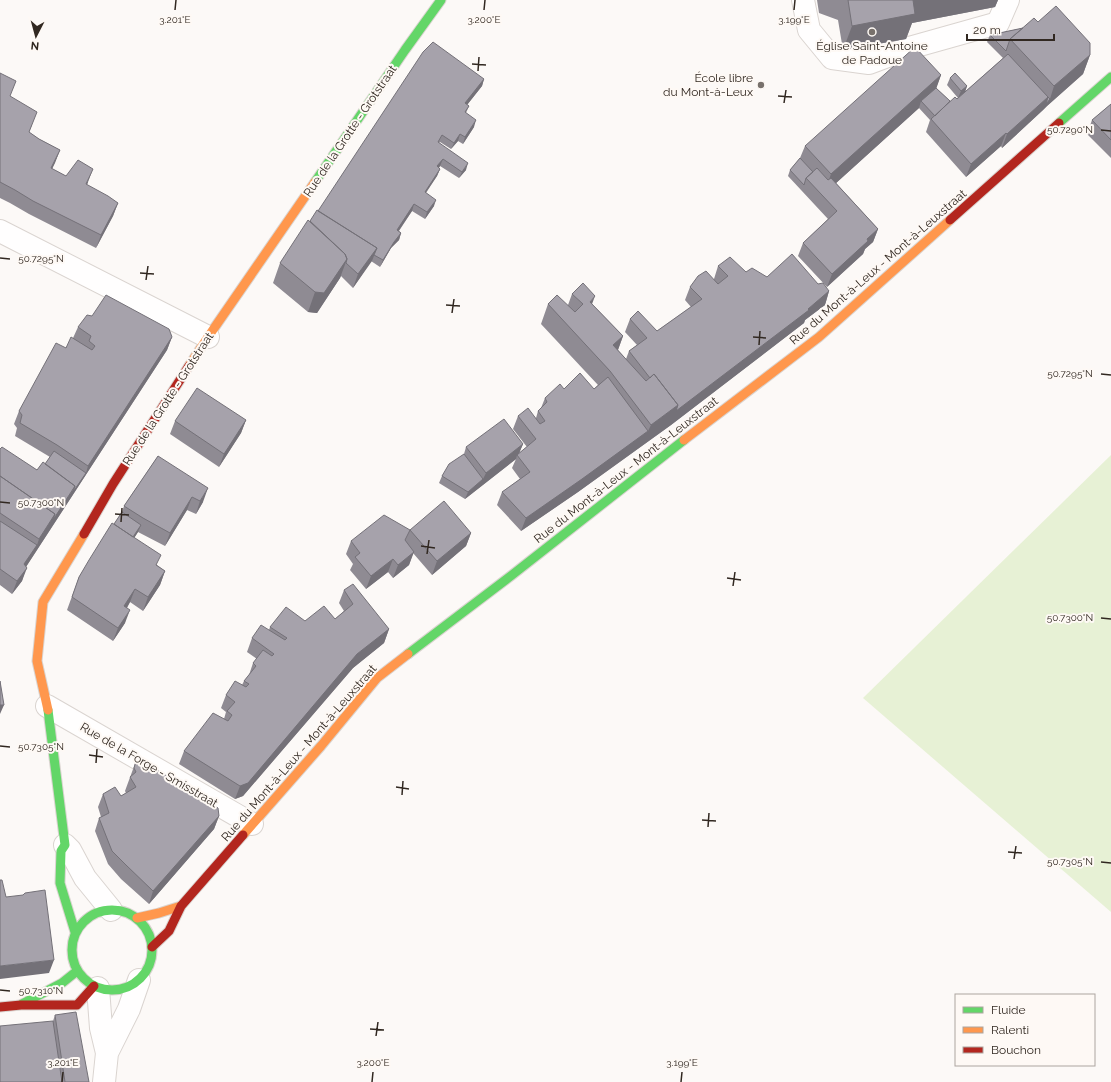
<svg xmlns="http://www.w3.org/2000/svg" width="1111" height="1082" font-family="Raleway,sans-serif">
	<style>
		.green { fill: #e7f1d5 }
		.lines { fill: none; stroke-linecap: round; stroke-linejoin: round }
		.street-casing { stroke: #dad4d0; stroke-width: 24 }
		.fast-casing { stroke: #dad4d0; stroke-width: 11 }
		.slow-casing { stroke: #dad4d0; stroke-width: 11 }
		.jam-casing { stroke: #dad4d0; stroke-width: 11 }
		.street { stroke: #fffefe; stroke-width: 22 }
		.fast { stroke: #63d668; stroke-width: 9 }
		.slow { stroke: #ff974d; stroke-width: 9 }
		.jam { stroke: #b3261e; stroke-width: 9 }
		.wall { fill: #8f8b93 }
		.shaded-wall { fill: #747178 }
		.building { fill: #a6a2ab; stroke: #747178 }
		.ticks { fill: none; stroke: #312821; stroke-width: 1.5 }
		.poi-dot { fill: #78716c; stroke: #fef9f5; stroke-width: 1.5 }
		.labels { text-anchor: middle; dominant-baseline: central; stroke-width: 4; stroke-linejoin: round; paint-order: stroke }
		.poi-label { font-size: 12px; fill: #312821; stroke: #fef9f5 }
		.street-label { font-size: 12px; fill: #312821; stroke: #fef9f5 }
		.ticks-label { font-size: 10px; text-anchor: middle; fill: #312821; stroke: #fef9f5; stroke-width: 4; stroke-linejoin: round; paint-order: stroke }
	</style>
	<rect width="100%" height="100%" fill="#fcf9f7"/>
	<!-- green -->
	<path class="green" d="M 1111,455 L 1111,912 L 863,698 Z"/>
	<g class="lines">
		<!-- street casing -->
		<g class="street-casing">
			<path id="street" d="M 803,0 L 809,30 L 832,58 L 869,63 L 909,48 L 998,23 L 1008,0
				M 0,231 L 208,337
				M 47,706 L 252,824
				M 65,845 L 70,850 L 85,878 L 111,910
				M 98,988 L 101,1028 L 107,1053
				M 104,1082 L 107,1053 L 129,1009 L 139,980"/>
		</g>
		<!-- fast casing -->
		<g class="fast-casing">
			<path id="fast" d="M 1059,123 L 1111,77
				M 315,182 L 405,50 L 441,0
				M 408,654 L 512,575 L 684,440
				M 48,710 L 65,845 L 61,851 L 60,883 L 75,932
				M72 950a40 40 0 1 1 80 0a40 40 0 1 1-80 0Z
				M 22,1004 L 62,983 L 77,971"/>
		</g>
		<!-- slow casing -->
		<g class="slow-casing">
			<path id="slow" d="M 189,366 L 208,337 L 315,182
				M 684,440 L 819,337 L 950,220
				M 48,710 L 37,661 L 43,602 L 84,534
				M 243,835 L 321,746 L 377,678 L 408,654
				M 137,918 L 159,913 L 181,906"/>
		</g>
		<!-- jam casing -->
		<g class="jam-casing">
			<path id="jam" d="M 950,220 L 1059,123
				M 84,534 L 113,484 L 189,366
				M 152,947 L 169,931 L 181,906 L 243,835
				M 0,1007 L 21,1005 L 77,1005 L 94,986"/>
		</g>
		<!-- street -->
		<use href="#street" class="street"/>
		<!-- fast -->
		<use href="#fast" class="fast"/>
		<!-- slow -->
		<use href="#slow" class="slow"/>
		<!-- jam -->
		<use href="#jam" class="jam"/>
	</g>
	<!-- wall -->
	<path class="wall" d="M 817,0 L 998,0 L 995,7 L 912,23 L 906,39 L 843,50 L 838,20 L 819,13 Z
		M 1038,22 L 1090,55 L 1083,74 L 1047,106 L 1043,110 L 1002,148 L 1001,146 L 966,177 L 926,132 L 930,120 L 919,108 L 836,183 L 878,229 L 873,242 L 865,249 L 863,254 L 827,287 L 798,256 L 803,243 L 828,219 L 788,176 L 790,170 L 800,158 L 805,146 L 941,75 L 936,88 L 950,101 L 957,99 L 1003,58 L 987,42 L 990,35 L 1023,28 Z
		M 0,73 L 10,96 L 32,125 L 29,132 L 39,139 L 60,150 L 52,169 L 66,176 L 88,182 L 87,185 L 118,203 L 113,216 L 96,248 L 29,214 L 10,203 L 0,198 Z
		M 950,78 L 967,86 L 965,92 L 958,98 L 947,85 Z
		M 484,79 L 482,86 L 467,105 L 469,106 L 466,113 L 474,127 L 463,144 L 458,141 L 451,149 L 440,142 L 439,143 L 466,170 L 459,178 L 440,166 L 439,168 L 440,169 L 437,176 L 426,193 L 434,206 L 425,219 L 412,211 L 399,231 L 401,233 L 399,240 L 391,248 L 380,267 L 371,261 L 353,288 L 341,276 L 340,278 L 317,313 L 308,312 L 273,283 L 280,263 L 310,221 L 318,211 Z
		M 1111,104 L 1111,158 L 1087,134 L 1092,120 Z
		M 718,266 L 767,277 L 818,284 L 829,291 L 825,305 L 805,320 L 804,323 L 671,425 L 578,492 L 521,531 L 497,505 L 502,492 L 520,479 L 512,468 L 516,459 L 465,499 L 439,483 L 442,476 L 464,454 L 466,447 L 523,444 L 519,453 L 527,447 L 513,429 L 518,416 L 536,418 L 538,411 L 541,408 L 545,398 L 564,389 L 594,389 L 598,385 L 541,324 L 548,304 L 568,305 L 572,294 L 592,304 L 623,336 L 618,350 L 626,359 L 629,351 L 637,345 L 625,332 L 630,319 L 657,331 L 691,307 L 685,300 L 690,287 L 714,279 Z
		M 78,327 L 172,337 L 167,350 L 26,567 L 22,581 L 12,594 L 0,585 L 0,449 L 37,470 L 45,464 L 50,457 L 15,436 L 17,428 L 14,424 L 19,411 L 73,338 Z
		M 246,420 L 241,433 L 219,467 L 170,434 L 175,421 Z
		M 158,456 L 203,502 L 196,514 L 187,510 L 165,546 L 138,532 L 134,538 L 157,565 L 165,571 L 160,585 L 143,611 L 130,602 L 127,608 L 125,623 L 113,641 L 67,610 L 79,577 L 122,512 L 124,506 Z
		M 410,530 L 471,533 L 466,546 L 432,575 L 413,553 L 409,565 L 393,578 L 388,572 L 366,589 L 350,570 L 353,564 L 346,554 L 351,541 Z
		M 344,590 L 389,629 L 384,643 L 353,668 L 243,796 L 235,799 L 179,764 L 184,751 L 224,719 L 226,712 L 221,708 L 226,695 L 242,685 L 244,681 L 249,675 L 253,663 L 257,659 L 247,652 L 252,638 L 269,630 L 270,627 L 305,621 L 335,619 L 344,611 L 339,603 Z
		M 136,761 L 219,816 L 214,829 L 149,904 L 121,879 L 108,864 L 95,831 L 99,818 L 101,817 L 98,807 L 103,794 L 121,796 L 126,793 L 125,791 Z
		M 55,1015 L 89,1082 L 0,1082 L 53,1021 Z"/>
	<!-- shaded-wall -->
	<path class="shaded-wall" d="M 912,0 L 998,0 L 995,7 L 912,23 L 906,39 L 843,50 L 852,26 Z
		M 1090,55 L 1083,74 L 1047,106 L 1043,110 L 1002,148 L 1007,134 L 1048,97 L 1050,99 L 1054,86 Z
		M 941,75 L 934,95 L 921,101 L 919,108 L 824,194 L 831,174 Z
		M 484,79 L 482,86 L 463,110 L 465,103 Z
		M 967,86 L 965,92 L 958,98 L 961,91 Z
		M 476,120 L 474,127 L 463,144 L 465,137 Z
		M 1006,133 L 1001,146 L 966,177 L 971,164 Z
		M 460,134 L 458,141 L 451,149 L 454,143 Z
		M 60,150 L 55,163 L 46,181 L 51,168 Z
		M 443,159 L 440,166 L 435,173 L 437,166 Z
		M 468,163 L 466,170 L 459,178 L 462,172 Z
		M 93,169 L 88,182 L 81,198 L 86,184 Z
		M 440,169 L 437,176 L 422,198 L 425,192 Z
		M 436,200 L 434,206 L 425,219 L 427,212 Z
		M 118,203 L 113,216 L 96,248 L 101,235 Z
		M 414,204 L 412,211 L 395,236 L 397,230 Z
		M 878,229 L 873,242 L 865,249 L 863,254 L 827,287 L 832,274 L 867,239 Z
		M 401,233 L 399,240 L 391,248 L 380,267 L 383,260 L 394,242 Z
		M 377,248 L 372,261 L 353,288 L 358,274 Z
		M 347,259 L 340,278 L 317,313 L 308,312 L 315,292 Z
		M 829,291 L 825,305 L 805,320 L 804,323 L 671,425 L 578,492 L 521,531 L 526,518 L 648,431 L 651,425 L 808,309 Z
		M 595,296 L 588,315 L 590,302 Z
		M 623,336 L 616,355 L 613,345 Z
		M 172,337 L 167,350 L 20,576 L 27,568 L 22,581 L 12,594 L 17,581 L 24,564 L 37,545 L 39,539 L 55,514 L 86,473 L 88,466 Z
		M 246,420 L 241,433 L 219,467 L 224,454 Z
		M 523,444 L 518,456 L 517,455 L 516,459 L 465,499 L 468,492 L 483,479 L 486,473 Z
		M 208,488 L 203,502 L 196,514 L 200,501 Z
		M 192,497 L 187,510 L 165,546 L 170,533 Z
		M 141,525 L 138,532 L 127,549 L 129,543 Z
		M 471,533 L 466,546 L 432,575 L 437,561 Z
		M 414,552 L 409,565 L 393,578 L 398,565 Z
		M 393,559 L 388,572 L 366,589 L 371,576 Z
		M 165,571 L 160,585 L 143,611 L 148,597 Z
		M 135,589 L 130,602 L 120,619 L 124,606 Z
		M 130,610 L 125,623 L 113,641 L 118,628 Z
		M 389,629 L 384,643 L 353,668 L 243,796 L 235,799 L 240,786 L 357,654 Z
		M 0,705 L 4,705 L 0,714 Z
		M 219,816 L 214,829 L 149,904 L 153,891 Z
		M 54,960 L 49,973 L 0,979 L 0,966 Z"/>
	<!-- building -->
	<path class="building" d="M 848,0 L 913,0 L 915,14 L 852,26 Z
		M 1056,6 L 1090,43 L 1090,55 L 1054,86 L 1010,39 L 1034,18 L 1038,22 Z
		M 1023,28 L 1010,39 L 1006,51 L 990,35 Z
		M 433,42 L 484,79 L 465,103 L 469,106 L 465,112 L 476,120 L 465,137 L 460,134 L 454,143 L 442,135 L 438,142 L 468,163 L 462,172 L 443,159 L 437,166 L 440,169 L 425,192 L 436,200 L 427,212 L 414,204 L 397,230 L 401,233 L 394,242 L 383,260 L 374,255 L 377,248 L 318,211 L 423,52 Z
		M 915,47 L 941,75 L 831,174 L 805,146 Z
		M 1008,54 L 1048,97 L 1007,134 L 1006,133 L 971,164 L 931,119 L 955,97 L 957,99 Z
		M 0,73 L 16,81 L 10,96 L 37,112 L 29,132 L 39,139 L 60,150 L 51,168 L 66,176 L 78,160 L 93,169 L 86,184 L 108,196 L 118,203 L 101,235 L 33,201 L 15,190 L 0,182 Z
		M 955,73 L 967,86 L 961,91 L 950,78 Z
		M 936,88 L 950,101 L 935,116 L 921,101 Z
		M 1048,97 L 1050,99 L 1046,104 Z
		M 1111,104 L 1111,140 L 1092,120 Z
		M 800,158 L 813,172 L 806,178 L 804,185 L 790,170 Z
		M 817,168 L 828,180 L 831,178 L 878,229 L 867,239 L 868,241 L 832,274 L 803,243 L 837,211 L 806,178 Z
		M 317,210 L 377,248 L 358,274 L 346,263 L 347,259 L 345,254 L 310,221 Z
		M 308,220 L 345,254 L 347,259 L 324,293 L 315,292 L 280,263 Z
		M 792,254 L 818,284 L 823,283 L 829,291 L 808,309 L 809,310 L 676,411 L 678,405 L 654,374 L 650,378 L 629,351 L 647,338 L 630,319 L 638,311 L 657,331 L 702,299 L 690,287 L 698,276 L 706,271 L 718,284 L 728,276 L 718,266 L 730,257 L 746,272 L 752,268 L 767,277 Z
		M 583,283 L 595,296 L 590,302 L 623,336 L 613,345 L 646,381 L 654,374 L 678,405 L 651,425 L 610,371 L 548,304 L 557,295 L 575,312 L 583,304 L 572,294 Z
		M 106,295 L 169,329 L 172,337 L 88,466 L 57,445 L 20,423 L 22,415 L 19,411 L 56,343 L 66,348 L 71,337 L 92,350 L 95,346 L 89,341 L 91,336 L 78,327 L 87,315 L 92,316 Z
		M 580,373 L 594,389 L 608,377 L 648,431 L 582,479 L 526,518 L 502,492 L 530,472 L 517,455 L 536,439 L 518,416 L 528,408 L 540,424 L 545,421 L 538,411 L 547,402 L 545,398 L 560,384 L 564,389 Z
		M 197,388 L 246,420 L 224,454 L 175,421 Z
		M 504,419 L 523,444 L 486,473 L 466,447 Z
		M 2,447 L 37,470 L 43,462 L 75,486 L 53,520 L 55,514 L 0,476 L 0,449 Z
		M 54,451 L 86,473 L 73,492 L 75,486 L 45,464 Z
		M 464,454 L 483,479 L 468,492 L 442,476 L 449,464 Z
		M 158,456 L 208,488 L 200,501 L 192,497 L 170,533 L 143,518 L 124,506 Z
		M 0,476 L 55,514 L 39,539 L 0,513 Z
		M 444,501 L 471,533 L 437,561 L 410,530 L 405,540 L 414,552 L 398,565 L 393,559 L 371,576 L 355,557 L 360,553 L 351,541 L 384,515 L 410,530 Z
		M 122,512 L 141,525 L 133,537 L 114,524 Z
		M 0,521 L 37,545 L 24,564 L 27,568 L 17,581 L 0,569 Z
		M 112,523 L 161,555 L 156,565 L 165,571 L 148,597 L 135,589 L 124,606 L 130,610 L 118,628 L 72,597 L 79,577 L 89,560 Z
		M 353,584 L 389,629 L 357,654 L 248,783 L 240,786 L 184,751 L 213,713 L 228,721 L 232,715 L 227,711 L 235,702 L 226,695 L 235,681 L 246,687 L 249,684 L 244,681 L 256,666 L 253,663 L 263,650 L 272,656 L 274,654 L 252,638 L 261,625 L 285,640 L 287,638 L 270,627 L 286,607 L 305,621 L 324,606 L 335,619 L 353,604 L 344,590 Z
		M 0,681 L 4,705 L 0,705 Z
		M 141,760 L 218,808 L 219,816 L 153,891 L 126,865 L 112,851 L 99,818 L 109,813 L 103,794 L 115,787 L 121,796 L 136,787 L 130,777 L 136,772 L 134,768 L 136,761 Z
		M 0,880 L 2,880 L 6,897 L 23,895 L 25,893 L 45,890 L 54,960 L 0,966 Z
		M 76,1012 L 89,1082 L 65,1082 L 55,1015 Z
		M 53,1021 L 62,1082 L 0,1082 L 0,1026 Z"/>
	<!-- ticks -->
	<path class="ticks" d="M 175,10 L 176,0M 484,10 L 485,0M 794,10 L 795,0M 472,64 L 486,65M 478,71 L 479,57M 778,96 L 792,97M 784,103 L 786,90M 1101,130 L 1111,131M 0,258 L 10,259M 140,273 L 154,274M 146,280 L 148,266M 446,305 L 460,306M 452,313 L 454,299M 753,337 L 766,338M 759,345 L 760,331M 1101,374 L 1111,375M 0,502 L 10,503M 115,514 L 129,515M 121,522 L 122,508M 421,546 L 435,548M 427,554 L 429,540M 727,578 L 741,580M 733,586 L 735,572M 1101,618 L 1111,619M 0,746 L 10,747M 89,755 L 103,757M 96,763 L 97,749M 396,787 L 409,789M 402,795 L 403,781M 702,820 L 716,821M 708,827 L 709,813M 1008,852 L 1022,853M 1014,859 L 1016,846M 1101,862 L 1111,863M 0,990 L 10,991M 370,1029 L 384,1030M 376,1036 L 378,1022M 62,1082 L 63,1072M 372,1082 L 373,1072M 681,1082 L 682,1072"/>
	<!-- markers -->
	<g class="poi-dot">
		<circle cx="872" cy="32" r="4"/>
		<circle cx="761" cy="85" r="4"/>
	</g>
	<g class="labels">
		<!-- poi labels -->
		<g class="poi-label">
			<text x="872" y="46">Église Saint-Antoine<tspan x="872" dy="14">de Padoue</tspan></text>
			<text x="753" y="78" text-anchor="end">École libre<tspan x="753" dy="14">du Mont-à-Leux</tspan></text>
		</g>
		<!-- street labels -->
		<g class="street-label">
			<text transform="translate(350 131) rotate(-56)">Rue de la Grotte - Grotstraat</text>
			<text transform="translate(878 267) rotate(-41)">Rue du Mont-à-Leux - Mont-à-Leuxstraat</text>
			<text transform="translate(168 399) rotate(-57)">Rue de la Grotte - Grotstraat</text>
			<text transform="translate(626 470) rotate(-38)">Rue du Mont-à-Leux - Mont-à-Leuxstraat</text>
			<text transform="translate(299 753) rotate(-49)">Rue du Mont-à-Leux - Mont-à-Leuxstraat</text>
			<text transform="translate(149 765) rotate(30)">Rue de la Forge - Smisstraat</text>
		</g>
	</g>
	<g class="ticks-label">
		<text x="175" y="23">3.201°E</text>
		<text x="484" y="23">3.200°E</text>
		<text x="794" y="23">3.199°E</text>
		<text x="1070" y="133">50.7290°N</text>
		<text x="41" y="262">50.7295°N</text>
		<text x="1070" y="377">50.7295°N</text>
		<text x="41" y="506">50.7300°N</text>
		<text x="1070" y="621">50.7300°N</text>
		<text x="41" y="750">50.7305°N</text>
		<text x="1070" y="865">50.7305°N</text>
		<text x="41" y="994">50.7310°N</text>
		<text x="63" y="1066">3.201°E</text>
		<text x="373" y="1066">3.200°E</text>
		<text x="682" y="1066">3.199°E</text>
	</g>
	<!-- legend -->
	<rect x="955" y="994" width="140" height="72" fill="#fef9f5" stroke="#aca5a0"/>
	<rect x="963" y="1007" width="20" height="6" fill="#63d668" stroke="#aca5a0"/>
	<text x="991" y="1014" font-size="12" fill="#312821">Fluide</text>
	<rect x="963" y="1027" width="20" height="6" fill="#ff974d" stroke="#aca5a0"/>
	<text x="991" y="1034" font-size="12" fill="#312821">Ralenti</text>
	<rect x="963" y="1047" width="20" height="6" fill="#b3261e" stroke="#aca5a0"/>
	<text x="991" y="1054" font-size="12" fill="#312821">Bouchon</text>
	<!-- north arrow -->
	<g transform="translate(36 36) rotate(186)" stroke="#fef9f5" stroke-width="3" paint-order="stroke">
	<path d="M0-3L7 15L0 10L-7 15Z" fill="#312821"/>
	<text y="-6" font-size="11" font-weight="bold" text-anchor="middle" fill="#312821">N</text>
	</g>
	<!-- scale -->
	<path d="M967 34v6h87v-6" fill="none" stroke="#312821" stroke-width="2"/>
	<text x="973" y="34" font-size="12" fill="#312821" stroke="#fef9f5" stroke-width="3" paint-order="stroke">20 m</text>
</svg>
